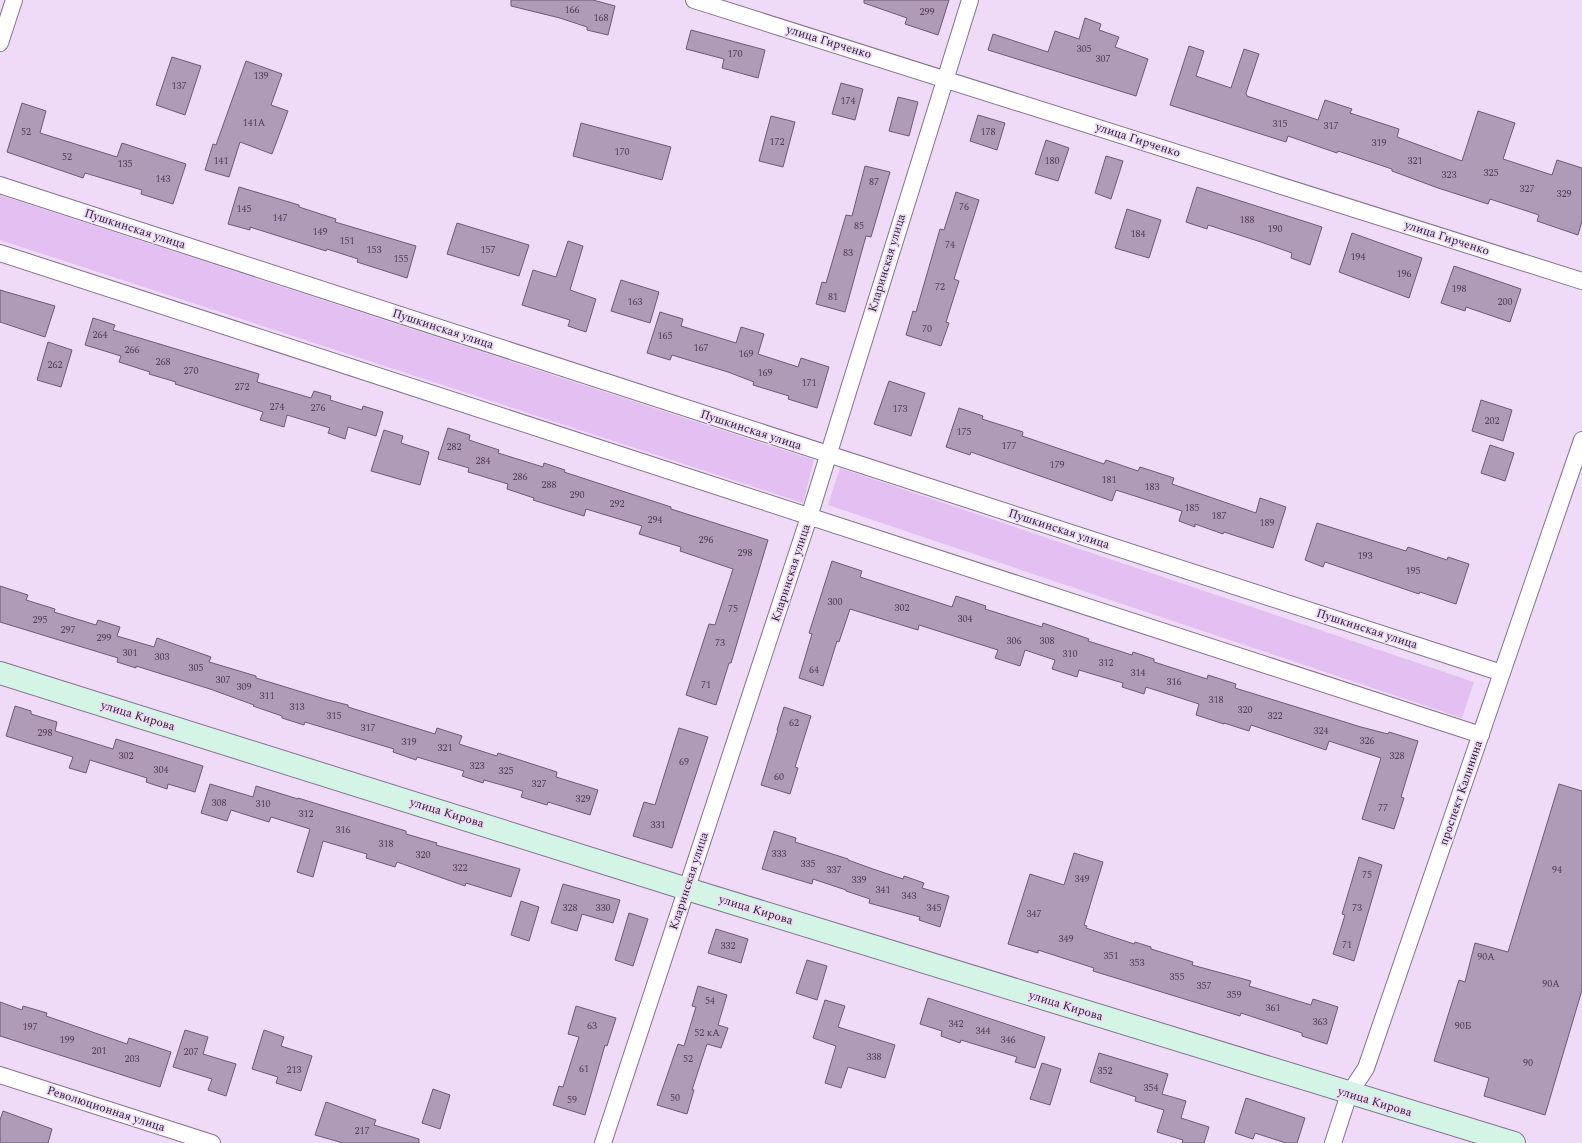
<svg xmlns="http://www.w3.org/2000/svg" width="1582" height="1143" font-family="Spectral,serif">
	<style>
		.green { fill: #e3bff2 }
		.building { fill: #af9bb8; stroke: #6c5974 }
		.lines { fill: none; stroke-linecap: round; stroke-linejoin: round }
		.street-casing { stroke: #85728d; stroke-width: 18 }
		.secondary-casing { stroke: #85728d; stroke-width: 24 }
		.street { stroke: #fff; stroke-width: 16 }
		.secondary { stroke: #d4f4e5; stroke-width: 22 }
		.labels { text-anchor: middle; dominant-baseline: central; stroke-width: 3.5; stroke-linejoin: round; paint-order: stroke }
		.number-label { font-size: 10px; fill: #4d4251 }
		.street-label { font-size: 12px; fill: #2c242f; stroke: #efdaf8 }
	</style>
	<rect width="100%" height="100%" fill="#efdaf8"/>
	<!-- green -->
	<path class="green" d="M 0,195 L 814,460 L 803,503 L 0,240 Z
		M 840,468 L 1474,682 L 1462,718 L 828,505 Z"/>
	<!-- building -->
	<path class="building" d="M 511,0 L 593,0 L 615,6 L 608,35 L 587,30 L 587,27 L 560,18 L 511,6 Z
		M 864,0 L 949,0 L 938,35 L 905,24 L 907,18 L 864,3 Z
		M 1085,18 L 1101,24 L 1099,30 L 1119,37 L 1115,47 L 1148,59 L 1136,96 L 988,50 L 993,34 L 1048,52 L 1055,31 L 1079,39 Z
		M 691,30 L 765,50 L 758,78 L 722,68 L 724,59 L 686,49 Z
		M 1189,46 L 1204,51 L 1196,76 L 1231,88 L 1244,49 L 1259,54 L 1246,93 L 1247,96 L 1318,120 L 1325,100 L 1352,109 L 1350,113 L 1399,129 L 1397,137 L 1462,161 L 1478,111 L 1515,123 L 1503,159 L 1552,175 L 1557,160 L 1582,168 L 1582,221 L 1578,235 L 1537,221 L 1539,215 L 1490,199 L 1488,204 L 1438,188 L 1392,171 L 1392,169 L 1338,151 L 1337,153 L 1288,136 L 1286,142 L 1170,105 Z
		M 172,57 L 201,66 L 185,115 L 156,105 Z
		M 246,61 L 282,74 L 271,105 L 288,111 L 272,154 L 240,142 L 229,177 L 205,170 L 213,144 L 216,145 Z
		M 841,83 L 863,89 L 855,120 L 832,114 Z
		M 898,97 L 918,102 L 909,136 L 889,131 Z
		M 22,103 L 46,111 L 40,133 L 117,157 L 122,143 L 186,164 L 173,204 L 141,194 L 142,190 L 85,173 L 83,178 L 7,152 Z
		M 978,115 L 1005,123 L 997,150 L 970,141 Z
		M 771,116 L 795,122 L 783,167 L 759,161 Z
		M 581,123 L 671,147 L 662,180 L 573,156 Z
		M 1046,140 L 1069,148 L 1058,181 L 1035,174 Z
		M 1106,156 L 1123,161 L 1111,199 L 1095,193 Z
		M 865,166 L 890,172 L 871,237 L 866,236 L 845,312 L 816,304 L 822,282 L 826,283 L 846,215 L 852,216 Z
		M 239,187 L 299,205 L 299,207 L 336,219 L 335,222 L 416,246 L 407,278 L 357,262 L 358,259 L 327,249 L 326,251 L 250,227 L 250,230 L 228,224 Z
		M 1197,187 L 1322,227 L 1310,265 L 1291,258 L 1292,253 L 1261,242 L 1208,225 L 1207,229 L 1186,222 Z
		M 956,192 L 979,200 L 954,279 L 959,281 L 946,322 L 949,323 L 941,346 L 906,335 L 913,311 L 916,312 L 940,229 L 944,230 Z
		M 1127,209 L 1161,220 L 1149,258 L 1115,248 Z
		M 457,223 L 529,245 L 519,276 L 447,254 Z
		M 1352,233 L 1422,258 L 1409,298 L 1339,272 Z
		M 568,241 L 583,246 L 570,290 L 596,299 L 586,332 L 568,326 L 570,320 L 522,305 L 533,270 L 556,277 Z
		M 1454,266 L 1521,289 L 1510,322 L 1466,307 L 1465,311 L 1441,303 Z
		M 621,280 L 659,292 L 650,323 L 611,311 Z
		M 0,290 L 55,306 L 45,337 L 0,322 Z
		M 660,312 L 683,319 L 681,326 L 736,343 L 741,327 L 764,334 L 758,354 L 798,367 L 801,358 L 829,367 L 817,408 L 788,399 L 789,396 L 753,385 L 754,382 L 728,372 L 672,355 L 670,360 L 647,353 Z
		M 93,318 L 115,325 L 113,330 L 259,374 L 257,382 L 311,398 L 314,391 L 331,396 L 330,400 L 362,410 L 363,406 L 383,412 L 376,436 L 348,427 L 345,439 L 328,433 L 330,428 L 287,415 L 284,427 L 260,420 L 263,412 L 175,384 L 176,382 L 149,374 L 150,372 L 119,362 L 121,356 L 85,345 Z
		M 48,342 L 72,350 L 61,387 L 37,380 Z
		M 889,381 L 925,393 L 911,436 L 874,424 Z
		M 1481,400 L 1512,410 L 1503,441 L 1472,431 Z
		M 959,408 L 983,416 L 982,419 L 1023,432 L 1022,436 L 1104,464 L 1106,460 L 1138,471 L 1140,467 L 1174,478 L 1172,484 L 1256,513 L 1260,498 L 1286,507 L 1273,548 L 1224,532 L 1223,534 L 1195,524 L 1195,527 L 1179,521 L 1182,511 L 1116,490 L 1112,501 L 971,452 L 970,455 L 946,447 Z
		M 448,428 L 470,435 L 469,440 L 499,450 L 498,453 L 543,467 L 544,463 L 565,470 L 564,472 L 671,507 L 671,509 L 768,540 L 731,663 L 729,663 L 716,705 L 686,695 L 709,624 L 715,625 L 733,569 L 680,551 L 681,547 L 639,534 L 642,526 L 586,509 L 584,516 L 533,500 L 534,498 L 507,489 L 508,484 L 468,472 L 469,468 L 438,459 Z
		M 384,430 L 403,436 L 401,443 L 429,452 L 420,485 L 371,471 Z
		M 1490,445 L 1514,453 L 1505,481 L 1481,473 Z
		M 1317,523 L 1406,551 L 1408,547 L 1447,560 L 1448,557 L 1469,564 L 1456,604 L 1420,592 L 1419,594 L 1325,562 L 1323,567 L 1305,560 Z
		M 832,561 L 862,571 L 860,577 L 952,607 L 956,596 L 986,606 L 985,609 L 1042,627 L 1043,623 L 1089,639 L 1088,641 L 1132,655 L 1133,652 L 1154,659 L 1154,662 L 1207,679 L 1208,675 L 1236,684 L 1235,688 L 1361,727 L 1388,734 L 1389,732 L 1418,741 L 1401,797 L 1404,798 L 1394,829 L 1362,819 L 1381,758 L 1329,741 L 1326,750 L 1251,725 L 1249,731 L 1224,723 L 1224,724 L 1196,715 L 1199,704 L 1146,687 L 1144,694 L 1122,687 L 1123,683 L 1079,670 L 1077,677 L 1052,669 L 1055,660 L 1025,650 L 1020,666 L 995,658 L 998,650 L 919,625 L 918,630 L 850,609 L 839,642 L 837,641 L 823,686 L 799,678 L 812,634 L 809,633 Z
		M 0,586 L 28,595 L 26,600 L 55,609 L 54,612 L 96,625 L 98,620 L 120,627 L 117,636 L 154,647 L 157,638 L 211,657 L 209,662 L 256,676 L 256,678 L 328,700 L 348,705 L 348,707 L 435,734 L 437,728 L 462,736 L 459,744 L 497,756 L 498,753 L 557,772 L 556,777 L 598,790 L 590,815 L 548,802 L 547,805 L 521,797 L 523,791 L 484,780 L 483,783 L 462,776 L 464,771 L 417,757 L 416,760 L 393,752 L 394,749 L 305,722 L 304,725 L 282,718 L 282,716 L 253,706 L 254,705 L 210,689 L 136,666 L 136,668 L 117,662 L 118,658 L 0,622 Z
		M 15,706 L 31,711 L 31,714 L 57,722 L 55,731 L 113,749 L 116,739 L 203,766 L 195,792 L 168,784 L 167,789 L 146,782 L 147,778 L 90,760 L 86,773 L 69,768 L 73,757 L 6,736 Z
		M 784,707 L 811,716 L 795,767 L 798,768 L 790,794 L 761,785 L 778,730 L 777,730 Z
		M 679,728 L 708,737 L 672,848 L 633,836 L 644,802 L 655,805 Z
		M 210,784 L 253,797 L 256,786 L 298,799 L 298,798 L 406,831 L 406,834 L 437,843 L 436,845 L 520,869 L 511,897 L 466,883 L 465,886 L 397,862 L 395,867 L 366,858 L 367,854 L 323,841 L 313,877 L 297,872 L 310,829 L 271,817 L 269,822 L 231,810 L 227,821 L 201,813 Z
		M 1559,784 L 1582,791 L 1582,990 L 1545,1115 L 1484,1096 L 1489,1078 L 1434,1061 L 1459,980 L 1465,982 L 1475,943 L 1508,952 Z
		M 774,831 L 796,838 L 795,842 L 848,859 L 848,860 L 873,869 L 903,879 L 904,876 L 924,883 L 922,888 L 949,896 L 940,927 L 919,920 L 920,917 L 869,903 L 870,899 L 846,891 L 846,890 L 813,879 L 812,884 L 762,869 Z
		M 1074,853 L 1103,862 L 1084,925 L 1087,926 L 1086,928 L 1134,944 L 1135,942 L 1151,947 L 1151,949 L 1193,962 L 1192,965 L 1251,981 L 1249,986 L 1311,1005 L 1313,999 L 1338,1007 L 1327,1044 L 1302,1036 L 1302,1033 L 1241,1013 L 1240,1016 L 1093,971 L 1094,968 L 1038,950 L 1038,953 L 1008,944 L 1030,874 L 1064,885 Z
		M 1359,857 L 1382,865 L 1354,961 L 1333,954 L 1345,915 L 1342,914 Z
		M 563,884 L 620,900 L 613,923 L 582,914 L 577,931 L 551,923 Z
		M 521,901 L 539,907 L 529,941 L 511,935 Z
		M 629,913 L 648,919 L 633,966 L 615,960 Z
		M 716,929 L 748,939 L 741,963 L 708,953 Z
		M 807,960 L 827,966 L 817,1000 L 796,993 Z
		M 698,986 L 727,995 L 718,1025 L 728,1028 L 721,1048 L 707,1044 L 692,1090 L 694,1090 L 687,1114 L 657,1105 L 678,1044 L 684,1046 L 696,1007 L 692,1006 Z
		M 928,998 L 1045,1037 L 1035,1068 L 1015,1062 L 1017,1057 L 961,1040 L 960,1043 L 941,1036 L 942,1031 L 920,1024 Z
		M 825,1000 L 845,1006 L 838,1027 L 895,1045 L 885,1078 L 848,1067 L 841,1088 L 825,1083 L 836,1046 L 813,1038 Z
		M 0,1002 L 22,1010 L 23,1006 L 47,1013 L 46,1016 L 127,1044 L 129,1038 L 171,1052 L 160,1087 L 0,1036 Z
		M 576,1006 L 616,1018 L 607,1046 L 605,1045 L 585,1115 L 553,1105 L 559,1086 L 563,1087 L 579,1037 L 568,1034 Z
		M 185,1030 L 208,1037 L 203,1054 L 236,1064 L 226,1096 L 208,1090 L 212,1079 L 173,1067 Z
		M 264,1030 L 284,1037 L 281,1046 L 312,1056 L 301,1091 L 276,1083 L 278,1077 L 252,1069 Z
		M 1099,1053 L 1168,1074 L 1162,1094 L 1186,1101 L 1181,1118 L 1209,1127 L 1204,1143 L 1182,1143 L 1183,1140 L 1157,1132 L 1164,1110 L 1135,1101 L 1136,1097 L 1090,1082 Z
		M 1042,1063 L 1061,1069 L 1050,1105 L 1030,1099 Z
		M 433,1089 L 450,1095 L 440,1129 L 422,1123 Z
		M 1246,1098 L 1305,1118 L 1297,1143 L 1286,1143 L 1255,1133 L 1253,1139 L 1235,1133 Z
		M 326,1102 L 376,1120 L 374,1125 L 419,1139 L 419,1143 L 343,1143 L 315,1135 Z
		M 3,1111 L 52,1129 L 48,1143 L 0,1143 L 0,1120 Z"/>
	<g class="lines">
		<!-- street casing -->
		<g class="street-casing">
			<path id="street" d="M 694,0 L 1582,281
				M 0,43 L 14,0
				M 0,185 L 1502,673
				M 0,253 L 1481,735
				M 0,1075 L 212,1143
				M 603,1143 L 809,517 L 970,0
				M 1333,1143 L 1349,1094 L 1366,1068 L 1582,440"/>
		</g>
		<!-- secondary casing -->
		<g class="secondary-casing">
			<path id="secondary" d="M 0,673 L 687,889 L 1514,1143"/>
		</g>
		<!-- street -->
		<use href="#street" class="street"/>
		<!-- secondary -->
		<use href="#secondary" class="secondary"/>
	</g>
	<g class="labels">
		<!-- number labels -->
		<g class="number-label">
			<text x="572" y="10">166</text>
			<text x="927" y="12">299</text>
			<text x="601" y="18">168</text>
			<text x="1084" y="49">305</text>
			<text x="735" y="54">170</text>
			<text x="1103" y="59">307</text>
			<text x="261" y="76">139</text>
			<text x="179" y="86">137</text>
			<text x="848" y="101">174</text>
			<text x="254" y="123">141А</text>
			<text x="1280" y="124">315</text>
			<text x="1331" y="126">317</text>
			<text x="26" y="132">52</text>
			<text x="988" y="132">178</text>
			<text x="777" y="142">172</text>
			<text x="1379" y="143">319</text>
			<text x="622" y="152">170</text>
			<text x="67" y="157">52</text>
			<text x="221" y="161">141</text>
			<text x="1052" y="161">180</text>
			<text x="1415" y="161">321</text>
			<text x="125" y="164">135</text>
			<text x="1491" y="173">325</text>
			<text x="1449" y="175">323</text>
			<text x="163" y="179">143</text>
			<text x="874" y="182">87</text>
			<text x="1527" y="189">327</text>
			<text x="1564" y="194">329</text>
			<text x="964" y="207">76</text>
			<text x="244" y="209">145</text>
			<text x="280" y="218">147</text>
			<text x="1247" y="220">188</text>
			<text x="859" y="226">85</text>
			<text x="1275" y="229">190</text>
			<text x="320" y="232">149</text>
			<text x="1138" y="234">184</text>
			<text x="347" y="241">151</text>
			<text x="950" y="245">74</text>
			<text x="374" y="250">153</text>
			<text x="488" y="250">157</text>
			<text x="848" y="253">83</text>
			<text x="1358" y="257">194</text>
			<text x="401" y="259">155</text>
			<text x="1404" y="274">196</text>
			<text x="940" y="287">72</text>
			<text x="1459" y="289">198</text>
			<text x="833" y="297">81</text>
			<text x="635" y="302">163</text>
			<text x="1505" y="302">200</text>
			<text x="927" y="329">70</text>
			<text x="100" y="335">264</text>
			<text x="665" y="336">165</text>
			<text x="701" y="348">167</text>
			<text x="132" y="350">266</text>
			<text x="746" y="354">169</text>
			<text x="163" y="362">268</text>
			<text x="55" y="365">262</text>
			<text x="191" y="371">270</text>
			<text x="765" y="373">169</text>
			<text x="809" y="383">171</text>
			<text x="242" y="387">272</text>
			<text x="277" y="407">274</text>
			<text x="318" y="408">276</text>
			<text x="900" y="409">173</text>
			<text x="1492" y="421">202</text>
			<text x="964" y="432">175</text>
			<text x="1009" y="446">177</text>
			<text x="454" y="447">282</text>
			<text x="483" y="461">284</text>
			<text x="1057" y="465">179</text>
			<text x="520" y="477">286</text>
			<text x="1109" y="480">181</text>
			<text x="549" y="485">288</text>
			<text x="1152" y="487">183</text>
			<text x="577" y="495">290</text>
			<text x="617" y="504">292</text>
			<text x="1192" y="508">185</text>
			<text x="1219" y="516">187</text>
			<text x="655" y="520">294</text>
			<text x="1267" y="523">189</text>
			<text x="706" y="540">296</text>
			<text x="745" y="553">298</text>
			<text x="1365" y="556">193</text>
			<text x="1413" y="571">195</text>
			<text x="835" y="602">300</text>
			<text x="902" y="608">302</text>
			<text x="733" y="609">75</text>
			<text x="965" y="619">304</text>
			<text x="40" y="620">295</text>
			<text x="68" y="630">297</text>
			<text x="104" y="638">299</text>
			<text x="1014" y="641">306</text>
			<text x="1047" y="641">308</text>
			<text x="720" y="643">73</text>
			<text x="130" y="653">301</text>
			<text x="1070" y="654">310</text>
			<text x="162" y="657">303</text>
			<text x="1106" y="663">312</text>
			<text x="196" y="668">305</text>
			<text x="814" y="670">64</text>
			<text x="1138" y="673">314</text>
			<text x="223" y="680">307</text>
			<text x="1174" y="682">316</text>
			<text x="706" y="685">71</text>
			<text x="244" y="687">309</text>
			<text x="267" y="696">311</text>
			<text x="1216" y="700">318</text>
			<text x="297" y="707">313</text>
			<text x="1245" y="710">320</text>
			<text x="334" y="716">315</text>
			<text x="1275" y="716">322</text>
			<text x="794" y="723">62</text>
			<text x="368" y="728">317</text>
			<text x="1321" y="731">324</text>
			<text x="45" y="733">298</text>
			<text x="1367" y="741">326</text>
			<text x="409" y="742">319</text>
			<text x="445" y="748">321</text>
			<text x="126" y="756">302</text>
			<text x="1397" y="756">328</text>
			<text x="684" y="762">69</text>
			<text x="477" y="766">323</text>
			<text x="161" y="770">304</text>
			<text x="506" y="771">325</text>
			<text x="779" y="777">60</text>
			<text x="539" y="784">327</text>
			<text x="583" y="799">329</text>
			<text x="219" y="803">308</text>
			<text x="263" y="804">310</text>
			<text x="1383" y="808">77</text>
			<text x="306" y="814">312</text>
			<text x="658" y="825">331</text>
			<text x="343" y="830">316</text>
			<text x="386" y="844">318</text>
			<text x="779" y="854">333</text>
			<text x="423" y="855">320</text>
			<text x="808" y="864">335</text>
			<text x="460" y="868">322</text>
			<text x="834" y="870">337</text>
			<text x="1557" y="870">94</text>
			<text x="1367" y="875">75</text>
			<text x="1082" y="879">349</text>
			<text x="859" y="880">339</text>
			<text x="883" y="890">341</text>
			<text x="909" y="896">343</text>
			<text x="570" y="908">328</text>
			<text x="603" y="908">330</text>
			<text x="934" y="908">345</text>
			<text x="1357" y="908">73</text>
			<text x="1034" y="914">347</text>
			<text x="1066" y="939">349</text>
			<text x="1347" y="945">71</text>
			<text x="728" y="946">332</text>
			<text x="1111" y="956">351</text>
			<text x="1486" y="957">90А</text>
			<text x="1137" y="963">353</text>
			<text x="1177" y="977">355</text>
			<text x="1551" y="984">90А</text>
			<text x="1204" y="986">357</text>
			<text x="1234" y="995">359</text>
			<text x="710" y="1001">54</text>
			<text x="1273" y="1008">361</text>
			<text x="1320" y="1022">363</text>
			<text x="956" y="1024">342</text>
			<text x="592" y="1026">63</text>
			<text x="1463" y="1026">90Б</text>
			<text x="30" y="1027">197</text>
			<text x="983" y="1031">344</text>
			<text x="707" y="1033">52 кА</text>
			<text x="67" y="1040">199</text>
			<text x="1008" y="1040">346</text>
			<text x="99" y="1051">201</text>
			<text x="191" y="1052">207</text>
			<text x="874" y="1057">338</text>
			<text x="132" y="1059">203</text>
			<text x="688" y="1059">52</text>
			<text x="1528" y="1063">90</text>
			<text x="584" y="1069">61</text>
			<text x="294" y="1070">213</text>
			<text x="1105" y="1071">352</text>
			<text x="1151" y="1088">354</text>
			<text x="675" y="1098">50</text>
			<text x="572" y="1100">59</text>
			<text x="362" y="1131">217</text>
		</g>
		<!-- street labels -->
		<g class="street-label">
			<text transform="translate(829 42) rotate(17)">улица Гирченко</text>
			<text transform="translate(1138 140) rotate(18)">улица Гирченко</text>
			<text transform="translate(135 229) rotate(18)">Пушкинская улица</text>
			<text transform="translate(1447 238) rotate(18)">улица Гирченко</text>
			<text transform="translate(887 263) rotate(-73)">Кларинская улица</text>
			<text transform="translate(443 329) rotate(18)">Пушкинская улица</text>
			<text transform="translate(751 430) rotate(18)">Пушкинская улица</text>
			<text transform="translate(1059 529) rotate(18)">Пушкинская улица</text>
			<text transform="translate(791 573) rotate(-72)">Кларинская улица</text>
			<text transform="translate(1367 629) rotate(18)">Пушкинская улица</text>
			<text transform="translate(138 716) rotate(17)">улица Кирова</text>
			<text transform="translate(1461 793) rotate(-71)">проспект Калинина</text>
			<text transform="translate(447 813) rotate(17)">улица Кирова</text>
			<text transform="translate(689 881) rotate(-72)">Кларинская улица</text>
			<text transform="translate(756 910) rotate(17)">улица Кирова</text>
			<text transform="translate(1066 1006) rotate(17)">улица Кирова</text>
			<text transform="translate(1375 1102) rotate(17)">улица Кирова</text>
			<text transform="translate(106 1109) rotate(18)">Революционная улица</text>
		</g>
	</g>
</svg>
